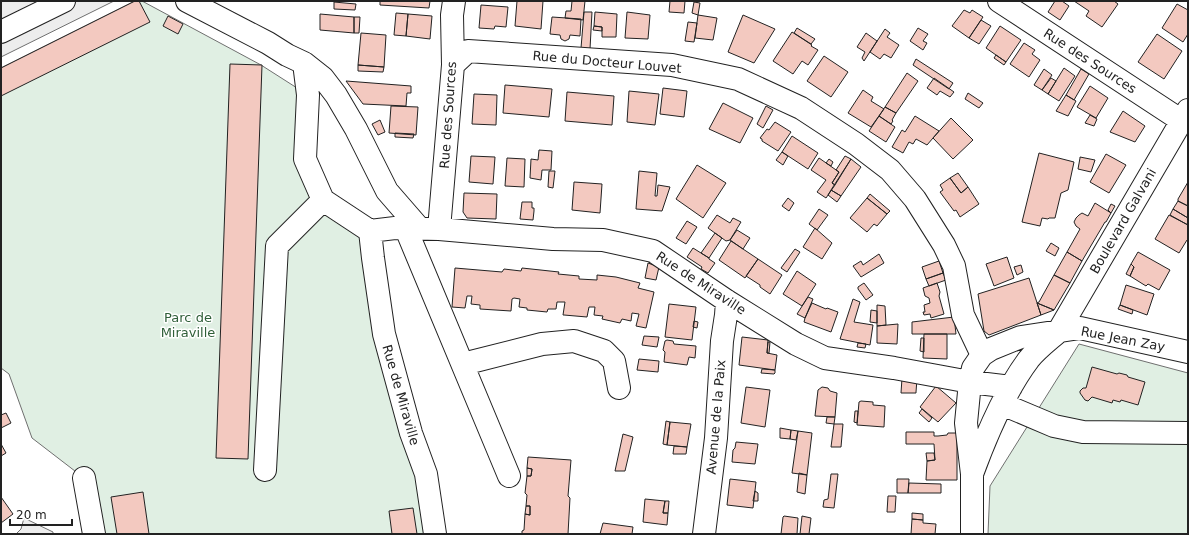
<svg xmlns="http://www.w3.org/2000/svg" width="1189" height="535" font-family="'DejaVu Sans',sans-serif">
	<style>
		.green { fill: #e0efe3; stroke: #6f6f6f }
		.parking { fill: #ededed; stroke: #6f6f6f }
		.building { fill: #f3c9c0; stroke: #222 }
		.lines { fill: none; stroke-linecap: round; stroke-linejoin: round }
		.minor-casing { stroke: #222; stroke-width: 24 }
		.minor { stroke: #fff; stroke-width: 22 }
		.labels { text-anchor: middle; dominant-baseline: central; stroke-width: 3; stroke-linejoin: round; paint-order: stroke }
		.street-label { font-size: 13px; fill: #222; stroke: #fff }
		.park-label { font-size: 13px; fill: #2f5e38; stroke: #fff }
	</style>
	<rect width="100%" height="100%" fill="#fff"/>
	<!-- green -->
	<path class="green" d="M 135,1 L 142,1 L 261,65 L 308,95 L 305,159 L 323,200 L 356,220 L 435,534 L 94,534 L 84,478 L 32,438 L 9,374 L 1,368 L 1,68 Z
		M 1079,344 L 1188,373 L 1188,534 L 988,534 L 990,486 Z"/>
	<!-- parking -->
	<path class="parking" d="M 1,1 L 114,1 L 1,57 Z
		M 24,518 L 53,532 L 53,534 L 16,534 L 21,529 Z"/>
	<!-- building -->
	<path class="building" d="M 135,1 L 139,1 L 150,22 L 1,96 L 1,68 Z
		M 380,1 L 430,1 L 429,8 L 380,5 Z
		M 517,1 L 543,1 L 541,29 L 515,26 Z
		M 572,1 L 585,1 L 583,20 L 565,18 L 566,11 L 571,11 Z
		M 670,1 L 685,1 L 684,13 L 669,12 Z
		M 1055,1 L 1062,1 L 1069,6 L 1060,20 L 1048,12 Z
		M 1074,1 L 1114,1 L 1118,4 L 1102,27 L 1086,16 L 1089,11 Z
		M 334,2 L 356,4 L 355,10 L 334,9 Z
		M 694,2 L 700,3 L 698,15 L 692,13 Z
		M 1177,4 L 1188,10 L 1188,34 L 1183,42 L 1162,28 Z
		M 481,5 L 508,7 L 506,27 L 495,26 L 494,29 L 479,28 Z
		M 964,10 L 970,13 L 972,10 L 983,17 L 969,38 L 952,26 Z
		M 584,12 L 592,12 L 590,49 L 581,48 Z
		M 595,12 L 617,14 L 616,37 L 602,37 L 602,27 L 594,26 Z
		M 627,12 L 650,15 L 648,39 L 625,38 Z
		M 396,13 L 408,14 L 406,36 L 394,35 Z
		M 320,14 L 354,17 L 354,33 L 320,30 Z
		M 408,14 L 432,16 L 430,39 L 406,36 Z
		M 698,15 L 717,18 L 713,40 L 695,38 Z
		M 743,15 L 775,29 L 754,63 L 728,52 Z
		M 168,16 L 183,24 L 178,34 L 163,26 Z
		M 354,17 L 360,17 L 359,33 L 354,33 Z
		M 552,17 L 581,19 L 580,36 L 570,35 L 569,39 L 565,41 L 561,39 L 560,35 L 550,34 Z
		M 981,20 L 991,26 L 979,44 L 969,38 Z
		M 688,22 L 697,23 L 694,42 L 685,41 Z
		M 594,26 L 602,27 L 602,31 L 593,30 Z
		M 1000,26 L 1021,40 L 1006,62 L 986,48 Z
		M 797,28 L 815,39 L 811,44 L 794,33 Z
		M 918,28 L 928,34 L 923,41 L 927,43 L 923,50 L 910,41 Z
		M 885,29 L 890,33 L 887,37 L 899,45 L 891,58 L 884,54 L 880,59 L 870,52 Z
		M 792,32 L 812,45 L 811,46 L 818,50 L 808,65 L 802,61 L 793,74 L 773,61 Z
		M 361,33 L 386,35 L 384,67 L 358,65 Z
		M 866,33 L 877,41 L 864,61 L 862,58 L 865,52 L 857,47 Z
		M 1157,34 L 1182,51 L 1164,79 L 1138,62 Z
		M 1024,43 L 1035,50 L 1032,54 L 1040,60 L 1029,77 L 1010,64 Z
		M 996,55 L 1006,62 L 1004,65 L 994,58 Z
		M 824,56 L 848,72 L 831,97 L 807,81 Z
		M 916,59 L 953,83 L 949,89 L 913,65 Z
		M 230,64 L 262,65 L 248,459 L 216,458 Z
		M 358,65 L 384,67 L 383,72 L 358,71 Z
		M 1064,68 L 1075,76 L 1059,101 L 1048,94 Z
		M 1044,69 L 1052,75 L 1042,90 L 1034,85 Z
		M 1081,69 L 1089,74 L 1074,100 L 1066,95 Z
		M 907,73 L 918,81 L 896,113 L 885,107 Z
		M 934,78 L 954,92 L 950,97 L 940,91 L 937,95 L 927,88 Z
		M 1051,78 L 1056,81 L 1048,94 L 1042,90 Z
		M 346,81 L 411,86 L 411,93 L 407,93 L 406,106 L 363,104 Z
		M 505,85 L 552,89 L 549,117 L 503,113 Z
		M 1090,86 L 1108,98 L 1096,118 L 1077,107 Z
		M 663,88 L 687,91 L 684,117 L 660,114 Z
		M 863,90 L 873,97 L 871,101 L 884,109 L 871,127 L 848,113 Z
		M 629,91 L 659,94 L 655,125 L 627,122 Z
		M 567,92 L 614,96 L 612,125 L 565,121 Z
		M 968,93 L 983,103 L 979,108 L 965,99 Z
		M 474,94 L 497,95 L 496,125 L 472,124 Z
		M 1066,95 L 1076,101 L 1068,116 L 1056,111 Z
		M 723,103 L 753,118 L 740,143 L 709,129 Z
		M 391,106 L 418,107 L 416,135 L 389,133 Z
		M 766,106 L 773,110 L 763,128 L 757,124 Z
		M 885,107 L 896,113 L 892,120 L 893,121 L 891,124 L 879,116 Z
		M 1123,111 L 1145,126 L 1135,142 L 1110,132 Z
		M 1090,115 L 1097,119 L 1094,126 L 1085,123 Z
		M 879,116 L 895,127 L 886,142 L 869,131 Z
		M 915,116 L 939,131 L 927,145 L 916,139 L 913,144 L 909,142 L 903,153 L 892,147 L 902,130 L 905,132 Z
		M 951,118 L 973,140 L 953,159 L 933,138 Z
		M 380,120 L 385,132 L 378,135 L 372,124 Z
		M 775,122 L 791,132 L 778,151 L 762,141 L 762,139 L 760,138 L 767,129 L 769,130 Z
		M 395,133 L 414,134 L 413,138 L 395,137 Z
		M 792,136 L 818,153 L 808,169 L 782,152 Z
		M 539,150 L 552,151 L 551,170 L 542,170 L 541,180 L 530,178 L 531,159 L 538,160 Z
		M 782,152 L 788,156 L 783,165 L 776,160 Z
		M 1039,153 L 1074,162 L 1068,190 L 1061,193 L 1055,218 L 1049,218 L 1048,219 L 1042,218 L 1040,226 L 1022,222 Z
		M 1106,154 L 1126,165 L 1109,193 L 1090,182 Z
		M 471,156 L 495,157 L 493,184 L 469,182 Z
		M 845,156 L 851,159 L 835,185 L 832,183 L 839,172 L 836,170 Z
		M 507,158 L 525,159 L 524,187 L 505,186 Z
		M 819,158 L 839,172 L 832,183 L 835,185 L 826,198 L 817,192 L 826,180 L 811,170 Z
		M 1080,158 L 1080,157 L 1095,160 L 1091,172 L 1078,169 Z
		M 829,159 L 833,162 L 831,166 L 826,163 Z
		M 851,159 L 861,167 L 841,196 L 831,190 Z
		M 697,165 L 726,183 L 703,218 L 676,199 Z
		M 549,171 L 555,171 L 553,188 L 548,187 Z
		M 639,171 L 657,173 L 655,196 L 657,196 L 658,185 L 670,187 L 662,211 L 636,209 Z
		M 958,173 L 968,187 L 961,193 L 950,178 Z
		M 950,178 L 961,193 L 968,187 L 979,204 L 960,217 L 956,210 L 954,211 L 940,192 L 943,190 L 940,185 Z
		M 574,182 L 602,184 L 600,213 L 572,210 Z
		M 1188,182 L 1188,206 L 1178,201 L 1178,199 Z
		M 831,190 L 841,196 L 837,202 L 828,195 Z
		M 464,193 L 497,194 L 496,219 L 467,218 L 463,212 Z
		M 870,194 L 890,211 L 887,214 L 867,198 Z
		M 788,198 L 794,203 L 789,211 L 782,206 Z
		M 867,198 L 887,214 L 877,226 L 874,224 L 867,232 L 850,218 Z
		M 1178,201 L 1188,206 L 1188,218 L 1173,209 Z
		M 522,202 L 532,202 L 532,208 L 534,208 L 534,211 L 533,220 L 520,219 Z
		M 1095,203 L 1111,213 L 1106,222 L 1105,222 L 1082,261 L 1067,252 L 1080,229 L 1076,226 L 1074,222 L 1076,218 L 1079,215 L 1082,213 L 1088,216 Z
		M 1111,204 L 1115,206 L 1111,213 L 1108,210 Z
		M 819,209 L 828,215 L 817,230 L 809,224 Z
		M 1173,209 L 1188,218 L 1188,225 L 1170,215 Z
		M 717,215 L 730,223 L 733,218 L 741,222 L 730,240 L 726,241 L 708,228 Z
		M 1169,215 L 1188,225 L 1188,241 L 1187,240 L 1179,253 L 1155,239 Z
		M 687,221 L 697,227 L 686,244 L 676,238 Z
		M 815,228 L 832,243 L 822,259 L 803,247 Z
		M 737,230 L 750,238 L 743,249 L 730,240 Z
		M 715,233 L 722,238 L 709,258 L 701,253 Z
		M 731,241 L 758,259 L 745,278 L 719,260 Z
		M 1051,243 L 1059,248 L 1055,256 L 1046,251 Z
		M 693,248 L 709,258 L 709,259 L 715,263 L 708,273 L 701,269 L 702,267 L 687,257 Z
		M 795,249 L 800,252 L 787,272 L 781,268 Z
		M 1067,252 L 1082,261 L 1070,283 L 1054,275 Z
		M 1138,252 L 1170,270 L 1159,290 L 1148,284 L 1146,286 L 1130,276 L 1134,267 L 1131,264 Z
		M 879,254 L 884,263 L 861,277 L 853,266 L 861,261 L 863,265 Z
		M 1007,257 L 1014,278 L 994,286 L 986,264 Z
		M 758,259 L 782,275 L 770,294 L 760,287 L 760,285 L 746,276 Z
		M 939,261 L 943,273 L 926,279 L 922,267 Z
		M 648,263 L 659,267 L 656,280 L 645,278 Z
		M 1131,264 L 1134,267 L 1130,276 L 1126,274 Z
		M 1021,265 L 1023,272 L 1017,275 L 1014,267 Z
		M 455,268 L 502,272 L 504,269 L 521,271 L 522,268 L 559,272 L 558,274 L 579,276 L 579,279 L 597,280 L 597,275 L 616,277 L 640,283 L 638,288 L 654,292 L 646,328 L 636,326 L 639,314 L 632,313 L 631,321 L 622,319 L 620,323 L 602,319 L 603,316 L 594,315 L 595,307 L 589,307 L 587,317 L 564,315 L 563,315 L 565,302 L 557,302 L 556,309 L 548,309 L 547,312 L 527,310 L 527,308 L 519,307 L 520,299 L 514,298 L 512,299 L 511,311 L 480,309 L 480,305 L 471,304 L 472,296 L 467,296 L 465,308 L 452,307 Z
		M 797,271 L 816,284 L 802,306 L 783,294 Z
		M 943,273 L 946,280 L 929,286 L 926,279 Z
		M 1054,275 L 1070,283 L 1054,310 L 1037,303 L 1039,302 Z
		M 1029,278 L 1041,315 L 989,335 L 984,331 L 978,294 Z
		M 864,283 L 873,295 L 866,300 L 858,289 L 858,287 Z
		M 937,283 L 940,292 L 939,296 L 944,314 L 931,318 L 930,314 L 924,315 L 923,312 L 925,312 L 924,305 L 930,303 L 929,298 L 925,296 L 923,288 Z
		M 1126,285 L 1154,294 L 1147,315 L 1120,305 Z
		M 808,297 L 813,299 L 805,318 L 797,314 Z
		M 853,299 L 860,302 L 854,322 L 873,325 L 870,345 L 840,339 Z
		M 812,303 L 826,309 L 827,308 L 838,312 L 831,332 L 804,322 L 805,318 Z
		M 1037,303 L 1054,310 L 1041,315 Z
		M 669,304 L 696,307 L 692,340 L 665,337 Z
		M 877,305 L 885,306 L 886,325 L 877,326 Z
		M 1120,305 L 1133,310 L 1132,314 L 1118,309 Z
		M 871,310 L 877,311 L 877,323 L 870,322 Z
		M 954,317 L 956,334 L 912,334 L 912,322 Z
		M 694,321 L 698,322 L 697,328 L 693,327 Z
		M 898,324 L 897,344 L 877,343 L 877,326 Z
		M 924,334 L 947,334 L 947,359 L 923,358 Z
		M 644,336 L 659,337 L 657,347 L 642,345 Z
		M 742,337 L 768,340 L 767,353 L 777,355 L 775,370 L 739,365 Z
		M 921,338 L 924,338 L 924,352 L 920,351 Z
		M 667,340 L 673,341 L 674,344 L 696,346 L 695,358 L 689,357 L 687,365 L 664,362 L 665,352 L 663,350 L 665,341 Z
		M 768,342 L 770,342 L 769,353 L 767,353 Z
		M 858,343 L 866,344 L 865,348 L 857,347 Z
		M 639,359 L 659,361 L 658,372 L 637,370 Z
		M 1092,367 L 1117,374 L 1119,373 L 1127,375 L 1128,377 L 1145,382 L 1138,405 L 1121,400 L 1120,402 L 1113,400 L 1112,403 L 1092,397 L 1088,401 L 1085,400 L 1080,393 L 1080,391 L 1083,388 L 1086,388 Z
		M 762,369 L 775,370 L 775,373 L 774,374 L 761,373 Z
		M 902,378 L 917,379 L 916,392 L 916,393 L 901,393 Z
		M 936,386 L 956,403 L 938,422 L 920,407 Z
		M 746,387 L 770,390 L 765,427 L 741,423 Z
		M 822,387 L 828,388 L 830,391 L 837,393 L 835,417 L 815,416 L 818,390 Z
		M 861,401 L 873,402 L 873,405 L 885,406 L 884,427 L 857,425 L 859,402 Z
		M 922,409 L 932,418 L 929,422 L 919,413 Z
		M 855,411 L 858,411 L 857,423 L 854,422 Z
		M 6,413 L 11,423 L 1,428 L 1,415 Z
		M 827,417 L 835,417 L 834,424 L 826,423 Z
		M 666,421 L 670,422 L 667,445 L 663,444 Z
		M 670,422 L 691,424 L 687,447 L 667,445 Z
		M 834,424 L 843,424 L 841,447 L 831,447 Z
		M 780,428 L 791,430 L 790,439 L 780,438 Z
		M 791,430 L 798,431 L 796,440 L 790,439 Z
		M 798,431 L 812,433 L 807,475 L 792,473 Z
		M 906,432 L 934,432 L 934,436 L 938,436 L 947,435 L 948,433 L 957,433 L 957,480 L 926,480 L 927,461 L 935,460 L 934,444 L 906,444 Z
		M 623,434 L 633,437 L 625,471 L 615,471 Z
		M 736,442 L 758,444 L 755,464 L 732,462 L 733,450 L 735,448 Z
		M 1,444 L 6,453 L 1,456 Z
		M 674,446 L 687,447 L 686,454 L 673,454 Z
		M 926,453 L 934,453 L 935,460 L 927,461 Z
		M 528,457 L 571,460 L 568,496 L 570,498 L 568,534 L 522,534 L 522,531 L 524,530 L 525,514 L 530,515 L 530,506 L 526,506 L 527,495 L 525,493 L 527,476 L 531,476 L 532,469 L 527,468 Z
		M 527,468 L 532,469 L 531,476 L 527,476 Z
		M 799,473 L 807,475 L 805,494 L 797,492 Z
		M 831,474 L 838,474 L 834,508 L 823,507 L 824,500 L 828,499 Z
		M 730,479 L 756,482 L 753,508 L 727,505 Z
		M 897,479 L 909,479 L 908,493 L 897,493 Z
		M 909,483 L 941,484 L 941,493 L 908,493 Z
		M 755,491 L 758,493 L 758,501 L 753,501 Z
		M 143,492 L 149,534 L 117,534 L 111,497 Z
		M 888,496 L 896,496 L 895,512 L 887,512 Z
		M 1,497 L 13,514 L 1,523 Z
		M 645,499 L 665,501 L 663,513 L 668,513 L 667,525 L 643,522 Z
		M 665,501 L 669,501 L 668,513 L 663,513 Z
		M 526,506 L 530,506 L 530,515 L 525,514 Z
		M 413,508 L 417,534 L 392,534 L 389,511 Z
		M 912,513 L 923,514 L 923,520 L 912,519 Z
		M 784,516 L 798,518 L 797,534 L 781,534 L 783,517 Z
		M 802,516 L 811,518 L 809,534 L 800,534 Z
		M 912,519 L 923,520 L 923,523 L 936,524 L 935,534 L 911,534 Z
		M 603,523 L 633,527 L 632,534 L 600,534 Z"/>
	<g class="lines">
		<!-- minor casing -->
		<g class="minor-casing">
			<path id="minor" d="M 187,1 L 268,43 L 287,55 L 304,63 L 323,78 L 336,95 L 356,129 L 387,191 L 420,229
				M 999,1 L 1182,121
				M 1,32 L 64,1
				M 304,63 L 308,95 L 305,159 L 323,200 L 370,231 L 395,228 L 439,229 L 553,239 L 603,240 L 653,251 L 727,301 L 796,344 L 825,358 L 894,368 L 970,382 L 1011,387
				M 453,65 L 468,51 L 672,65 L 738,79 L 801,108 L 856,144 L 890,170 L 915,199 L 944,245 L 954,266 L 963,315 L 982,355
				M 406,229 L 509,476
				M 439,229 L 453,65 L 452,15 L 454,1
				M 370,231 L 373,258 L 384,334 L 411,433 L 426,474 L 435,534
				M 463,364 L 542,344 L 574,341 L 604,351 L 614,361 L 619,388
				M 1002,404 L 1054,426 L 1083,432 L 1188,433
				M 265,470 L 277,246 L 323,200
				M 972,474 C 986,436 1004,392 1029,359 C 1037,349 1049,340 1058,332 L 1188,110
				M 84,478 L 94,534
				M 704,534 L 716,438 L 722,341 L 726,315 L 727,301
				M 972,534 L 972,474 L 966,423 L 970,382 L 973,368 L 982,355 L 991,349 L 1021,337 L 1080,328 L 1188,352"/>
		</g>
		<!-- minor -->
		<use href="#minor" class="minor"/>
	</g>
	<g class="labels">
		<!-- street labels -->
		<g class="street-label">
			<text transform="translate(1090 61) rotate(33)">Rue des Sources</text>
			<text transform="translate(607 62) rotate(5)">Rue du Docteur Louvet</text>
			<text transform="translate(448 115) rotate(-86)">Rue des Sources</text>
			<text transform="translate(1123 221) rotate(-60)">Boulevard Galvani</text>
			<text transform="translate(701 283) rotate(33)">Rue de Miraville</text>
			<text transform="translate(1123 339) rotate(11)">Rue Jean Zay</text>
			<text transform="translate(401 395) rotate(74)">Rue de Miraville</text>
			<text transform="translate(716 417) rotate(-85)">Avenue de la Paix</text>
		</g>
		<!-- park labels -->
		<g class="park-label">
			<text x="188" y="317">Parc de<tspan x="188" dy="15">Miraville</tspan></text>
		</g>
	</g>
	<!-- border -->
	<rect width="1189" height="535" fill="none" stroke="#222222" stroke-width="4"/>
	<!-- scale -->
	<path d="M10 519v6h62v-6" fill="none" stroke="#222222" stroke-width="2"/>
	<text x="16" y="519" font-size="12" fill="#222222" stroke="#ffffff" stroke-width="3" paint-order="stroke">20 m</text>
</svg>
